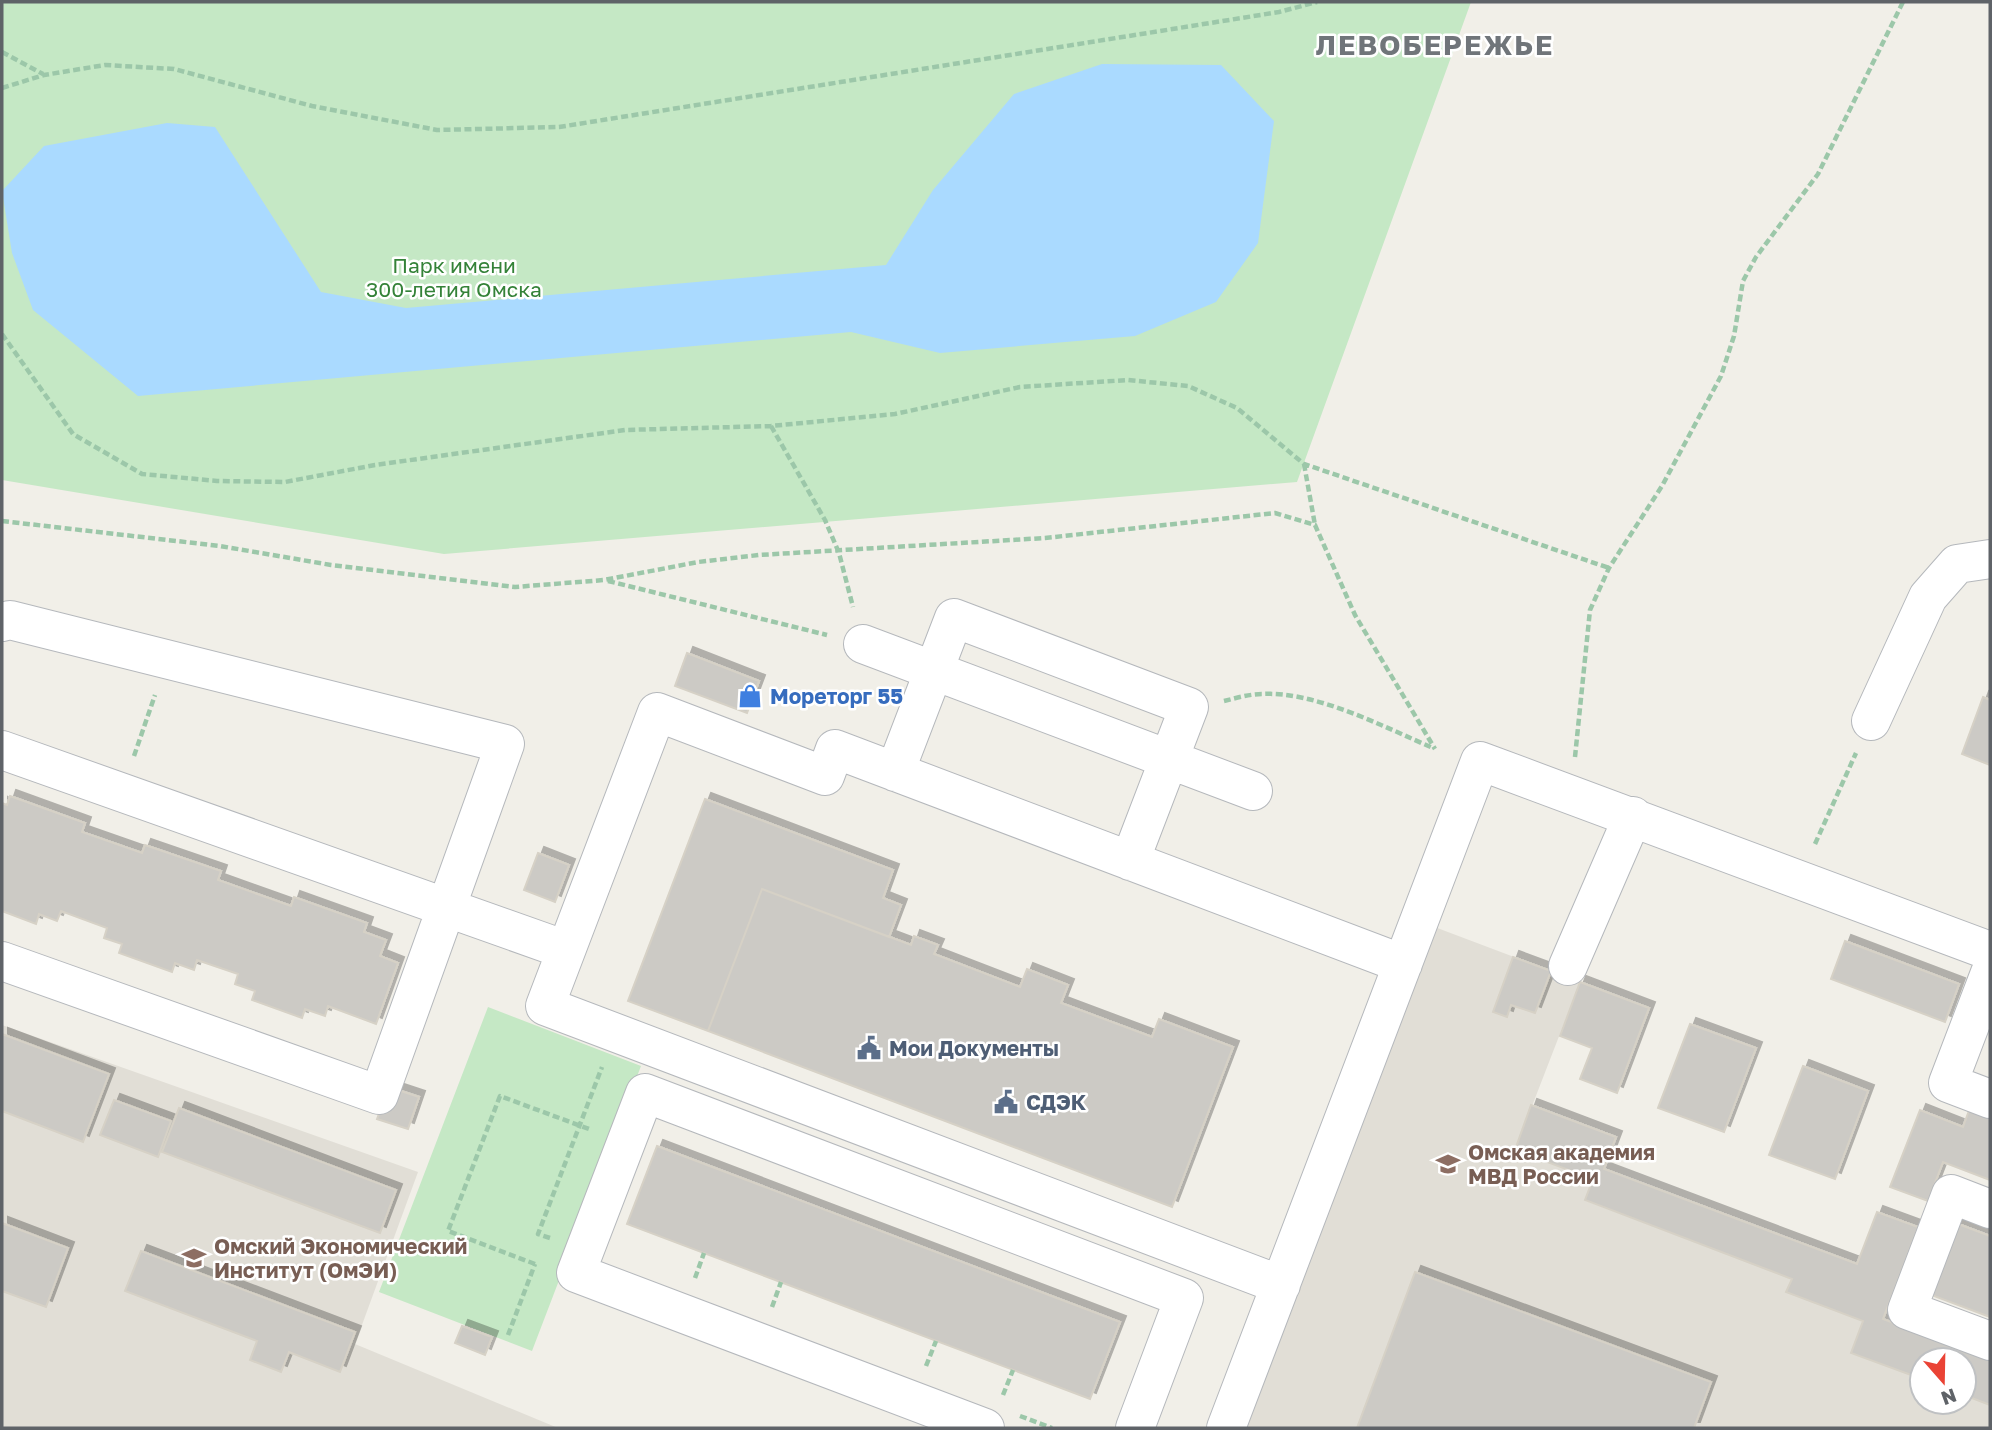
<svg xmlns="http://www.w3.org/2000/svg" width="1992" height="1430" font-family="'Golos Text',sans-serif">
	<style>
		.education { fill: #e1ded6 }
		.green { fill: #c5e8c5 }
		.water { fill: #aadaff }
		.building { fill: #cccac5; stroke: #d6d1c6; stroke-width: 2; filter: url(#shadow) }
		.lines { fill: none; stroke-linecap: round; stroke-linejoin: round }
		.minor-casing { stroke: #b5b8bc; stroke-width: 40 }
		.path { stroke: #9cc7a9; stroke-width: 4.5; stroke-dasharray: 7 3.5; stroke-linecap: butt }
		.minor { stroke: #fff; stroke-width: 38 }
		.labels { text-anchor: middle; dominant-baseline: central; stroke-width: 5; stroke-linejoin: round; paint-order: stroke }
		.park-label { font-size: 21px; fill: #348238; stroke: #fff }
		.shop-label { font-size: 21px; font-weight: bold; fill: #366cbe; stroke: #fff; text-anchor: start }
		.service-label { font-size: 21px; font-weight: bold; fill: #4e5e75; stroke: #fff; text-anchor: start }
		.education-label { font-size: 21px; font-weight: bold; fill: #785e54; stroke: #fff; text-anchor: start }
		.district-label { font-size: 28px; font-weight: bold; letter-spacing: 2px; fill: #70757a; stroke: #fff }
	</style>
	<defs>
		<filter id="shadow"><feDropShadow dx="6" dy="-6" stdDeviation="0" flood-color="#0004"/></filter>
	</defs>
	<rect width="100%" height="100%" fill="#f1efe8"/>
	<!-- education -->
	<path class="education" d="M 1432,926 L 1580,982 L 1515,1150 L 1593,1179 L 1586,1201 L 1792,1279 L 1787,1292 L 1863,1321 L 1851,1353 L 1922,1379 L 1922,1402 L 1964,1402 L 1964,1395 L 1990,1405 L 1990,1428 L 1241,1428 Z
		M 2,1025 L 418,1172 L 355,1344 L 558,1428 L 2,1428 Z"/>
	<!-- green -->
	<path class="green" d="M 2,2 L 1471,2 L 1297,482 L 444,554 L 2,480 Z
		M 488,1007 L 641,1066 L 532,1351 L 379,1292 Z"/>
	<!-- water -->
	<path class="water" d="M 1102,64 L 1221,65 L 1274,121 L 1258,243 L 1216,302 L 1135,336 L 940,353 L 851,332 L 138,396 L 33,310 L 12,253 L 2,191 L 44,146 L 167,123 L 215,127 L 321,292 L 406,308 L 886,265 L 933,190 L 1014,94 Z"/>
	<!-- building -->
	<path class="building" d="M 687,653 L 759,681 L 747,713 L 675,686 Z
		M 1983,697 L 1990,700 L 1990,765 L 1962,754 Z
		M 10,796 L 85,823 L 82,832 L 142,853 L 145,845 L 221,871 L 218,880 L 291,906 L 294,897 L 367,923 L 364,932 L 386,940 L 380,956 L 398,963 L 376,1024 L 328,1006 L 325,1016 L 305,1009 L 302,1018 L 252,1000 L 255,991 L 235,984 L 238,974 L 197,960 L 194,970 L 175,963 L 172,972 L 119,953 L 122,944 L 104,938 L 107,928 L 61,911 L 57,921 L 39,914 L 36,924 L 2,911 L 2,803 L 7,805 Z
		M 705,799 L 893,870 L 883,898 L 901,905 L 889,937 L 762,889 L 708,1031 L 628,1001 Z
		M 538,853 L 569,865 L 555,902 L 524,890 Z
		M 762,889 L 911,945 L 914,936 L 938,945 L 934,954 L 1020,987 L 1027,969 L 1068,985 L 1061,1003 L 1152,1037 L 1159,1019 L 1233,1047 L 1172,1207 L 708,1031 Z
		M 1845,941 L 1959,984 L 1945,1022 L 1831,979 Z
		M 1513,957 L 1551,971 L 1535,1013 L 1511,1005 L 1507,1017 L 1493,1012 Z
		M 1580,982 L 1649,1008 L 1617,1093 L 1580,1079 L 1592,1048 L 1560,1036 Z
		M 1690,1024 L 1756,1048 L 1724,1132 L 1658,1108 Z
		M 2,1034 L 109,1074 L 83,1142 L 2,1111 Z
		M 1803,1066 L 1868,1091 L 1835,1179 L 1769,1155 Z
		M 389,1087 L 419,1097 L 408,1129 L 377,1119 Z
		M 114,1100 L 171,1121 L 158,1157 L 100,1135 Z
		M 1531,1105 L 1616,1137 L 1604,1169 L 1857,1264 L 1877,1212 L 1918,1227 L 1883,1319 L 1990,1360 L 1990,1405 L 1964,1395 L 1964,1360 L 1922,1360 L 1922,1379 L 1851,1353 L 1863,1321 L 1786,1292 L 1792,1279 L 1585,1200 L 1593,1179 L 1515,1150 Z
		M 1971,1105 L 1990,1113 L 1990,1180 L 1943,1162 L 1928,1201 L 1890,1187 L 1920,1110 L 1963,1127 Z
		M 179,1108 L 396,1190 L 380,1233 L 162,1152 Z
		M 657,1146 L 1120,1322 L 1090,1399 L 627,1224 Z
		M 1953,1222 L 1990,1236 L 1990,1317 L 1926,1293 Z
		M 2,1223 L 68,1248 L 46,1307 L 2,1291 Z
		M 141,1251 L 355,1332 L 340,1372 L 289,1352 L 281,1372 L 250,1360 L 257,1341 L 125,1291 Z
		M 1415,1272 L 1711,1382 L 1694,1428 L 1357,1428 Z
		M 462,1326 L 492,1337 L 485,1355 L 455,1343 Z"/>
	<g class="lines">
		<!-- minor casing -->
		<g class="minor-casing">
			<path id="minor" d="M 2,622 L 10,620 L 505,744 L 379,1095 L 2,961
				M 863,644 L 1253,791
				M 1871,721 L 1928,597 L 1957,564 L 1990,559
				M 2,750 L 566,950
				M 895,772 L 954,618 L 1189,707 L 1130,861
				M 1568,966 L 1633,816
				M 1990,973 L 1948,1083 L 1990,1099
				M 1990,1209 L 1951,1194 L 1907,1310 L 1990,1341
				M 1281,1285 L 545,1006 L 657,712 L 825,776 L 835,749 L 1403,964
				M 985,1428 L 576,1273 L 645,1093 L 1184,1298 L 1135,1428
				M 1226,1428 L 1480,761 L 1990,951"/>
		</g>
		<!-- path -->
		<path class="path" d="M 2,52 L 43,74
			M 2,88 L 44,75 L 105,65 L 174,69 L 312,106 L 437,130 L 559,127 L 1279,12 L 1317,2
			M 2,334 L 73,434 L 142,474 L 217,481 L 285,482 L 375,465 L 625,430 L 771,426 L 895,414 L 1020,387 L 1128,380 L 1188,386 L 1237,408 L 1304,464 L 1609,568
			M 771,426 L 825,520 L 839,553 L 853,607
			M 1304,464 L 1315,525
			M 2,521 L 220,546 L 331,565 L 515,587 L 604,580 L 698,562 L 759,555 L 1045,538 L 1275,513 L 1315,525 L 1355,615 L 1435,749
			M 608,581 L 827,635
			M 1224,701 C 1236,698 1250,694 1262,694 C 1316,691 1384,727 1433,748
			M 134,756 L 155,695
			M 1575,757 L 1590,610 L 1609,568 L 1662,486 L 1721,376 L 1734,336 L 1743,281 L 1756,257 L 1818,174 L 1903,2
			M 1815,844 L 1856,753
			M 550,1238 L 538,1234 L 602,1067
			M 535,1264 L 448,1231 L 500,1096 L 589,1129
			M 695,1278 L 704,1253
			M 772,1307 L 781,1282
			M 508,1335 L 535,1264
			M 926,1366 L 936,1341
			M 1003,1395 L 1013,1370
			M 1020,1416 L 1052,1428"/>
		<!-- minor -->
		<use href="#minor" class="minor"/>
	</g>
	<!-- icons -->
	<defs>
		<g id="shop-bare" transform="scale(1.89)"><path d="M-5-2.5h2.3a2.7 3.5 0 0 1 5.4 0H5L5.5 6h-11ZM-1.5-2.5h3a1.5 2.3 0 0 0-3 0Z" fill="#3f7fe0" stroke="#fff" stroke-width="2.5" paint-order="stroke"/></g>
		<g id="civic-bare" transform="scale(1.89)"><path d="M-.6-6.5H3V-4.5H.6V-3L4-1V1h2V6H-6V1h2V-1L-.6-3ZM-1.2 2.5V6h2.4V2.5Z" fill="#5c6f8a" stroke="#fff" stroke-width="2.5" paint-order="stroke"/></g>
		<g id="university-bare" transform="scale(1.89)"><path d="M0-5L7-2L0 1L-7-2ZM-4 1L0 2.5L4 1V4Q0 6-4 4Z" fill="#8d6e63" stroke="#fff" stroke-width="2.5" paint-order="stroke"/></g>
	</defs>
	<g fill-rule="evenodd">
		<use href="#shop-bare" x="750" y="696"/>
		<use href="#civic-bare" x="869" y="1048"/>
		<use href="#civic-bare" x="1006" y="1102"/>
		<use href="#university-bare" x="1448" y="1164"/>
		<use href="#university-bare" x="194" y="1258"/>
	</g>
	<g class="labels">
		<!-- park labels -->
		<g class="park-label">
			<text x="454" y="265">Парк имени<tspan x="454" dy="24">300-летия Омска</tspan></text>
		</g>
		<!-- shop labels -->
		<g class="shop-label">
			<text x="770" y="696">Мореторг 55</text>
		</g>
		<!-- service labels -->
		<g class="service-label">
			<text x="889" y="1048">Мои Документы</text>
			<text x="1026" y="1102">СДЭК</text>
		</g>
		<!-- education labels -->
		<g class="education-label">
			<text x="1468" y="1152">Омская академия<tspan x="1468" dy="24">МВД России</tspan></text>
			<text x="214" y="1246">Омский Экономический<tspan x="214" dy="24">Институт (ОмЭИ)</tspan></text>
		</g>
		<!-- district labels -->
		<g class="district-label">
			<text x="1435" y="44">ЛЕВОБЕРЕЖЬЕ</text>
		</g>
	</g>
	<!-- border -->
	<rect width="1992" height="1430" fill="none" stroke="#5f6368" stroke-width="7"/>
	<!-- north arrow -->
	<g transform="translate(1943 1381) rotate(160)"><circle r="33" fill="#ffffff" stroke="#bfc1c3" stroke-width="2"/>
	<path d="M0-5L12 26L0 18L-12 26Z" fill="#ea4335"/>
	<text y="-10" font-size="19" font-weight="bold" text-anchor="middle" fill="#5f6368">N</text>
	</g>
</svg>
